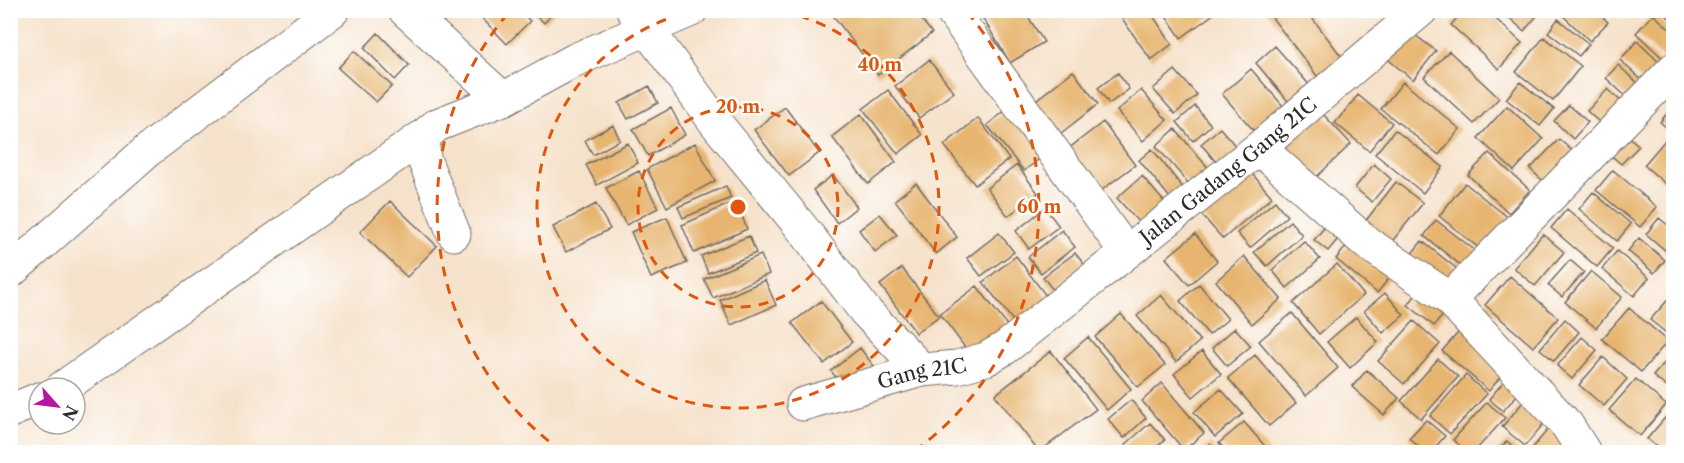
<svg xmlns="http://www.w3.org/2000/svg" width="1684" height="463" font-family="'Libre Caslon Text',serif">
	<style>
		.building { fill: #e7b56f }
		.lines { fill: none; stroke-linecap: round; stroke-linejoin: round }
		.minor-casing { stroke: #726b63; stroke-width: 35 }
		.minor { stroke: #fff; stroke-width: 33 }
		.ring { fill: none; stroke: #df570e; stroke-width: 3; stroke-dasharray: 10 8 }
		.labels { text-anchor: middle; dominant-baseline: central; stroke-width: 5; stroke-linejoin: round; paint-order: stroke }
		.street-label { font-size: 20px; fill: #2b2b2b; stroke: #fff }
		.centre { fill: #df570e; stroke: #fff; stroke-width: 3 }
		.ring-label { font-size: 18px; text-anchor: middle; font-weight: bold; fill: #df570e; stroke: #fff; stroke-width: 5; stroke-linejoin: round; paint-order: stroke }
	</style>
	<rect width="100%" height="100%" fill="#fff"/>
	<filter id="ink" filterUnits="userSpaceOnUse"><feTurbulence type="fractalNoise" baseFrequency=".0167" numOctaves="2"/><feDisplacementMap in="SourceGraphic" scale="12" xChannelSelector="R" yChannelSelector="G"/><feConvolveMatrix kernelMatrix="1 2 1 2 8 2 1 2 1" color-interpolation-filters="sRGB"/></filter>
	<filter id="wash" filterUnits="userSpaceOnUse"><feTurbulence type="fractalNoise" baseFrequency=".008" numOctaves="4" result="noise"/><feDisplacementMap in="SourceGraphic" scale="24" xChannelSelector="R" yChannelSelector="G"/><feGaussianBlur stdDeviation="1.35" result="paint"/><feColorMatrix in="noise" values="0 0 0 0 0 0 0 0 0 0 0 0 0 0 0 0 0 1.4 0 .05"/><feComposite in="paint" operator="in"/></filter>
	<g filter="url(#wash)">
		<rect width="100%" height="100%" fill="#f6e2cb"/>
		<g id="blocks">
			<!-- building -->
			<path class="building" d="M 474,10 L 519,10 L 530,21 L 507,44 Z
				M 531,10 L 556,10 L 544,23 Z
				M 829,10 L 914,10 L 932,33 L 878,75 Z
				M 991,10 L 1024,10 L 1044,42 L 1010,63 L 982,17 Z
				M 1116,10 L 1149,10 L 1172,44 L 1151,60 Z
				M 1162,10 L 1219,10 L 1181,38 Z
				M 1266,10 L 1306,10 L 1349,66 L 1324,85 Z
				M 1464,10 L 1486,10 L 1522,43 L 1499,69 L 1451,25 Z
				M 1501,10 L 1542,10 L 1524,31 Z
				M 1563,10 L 1595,10 L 1608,22 L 1590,41 L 1560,13 Z
				M 1661,10 L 1674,10 L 1674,22 Z
				M 1653,14 L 1674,33 L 1674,60 L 1670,65 L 1636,33 Z
				M 1558,19 L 1589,44 L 1579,56 L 1548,32 Z
				M 1407,29 L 1436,51 L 1413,80 L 1385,57 Z
				M 378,33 L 409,65 L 395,80 L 364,48 Z
				M 1544,37 L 1581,66 L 1553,101 L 1516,72 Z
				M 1637,41 L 1665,68 L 1648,86 L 1620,60 Z
				M 1275,46 L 1313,89 L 1293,107 L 1256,63 Z
				M 354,51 L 392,86 L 376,102 L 338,68 Z
				M 1449,51 L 1499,98 L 1474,124 L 1424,77 Z
				M 929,60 L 954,92 L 919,118 L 895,86 Z
				M 1618,65 L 1646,91 L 1634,104 L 1606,78 Z
				M 1251,69 L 1290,114 L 1261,139 L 1222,94 Z
				M 1175,70 L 1197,95 L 1175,114 L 1153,89 Z
				M 1073,71 L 1098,104 L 1056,137 L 1031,104 Z
				M 1118,73 L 1129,89 L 1109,104 L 1098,88 Z
				M 1403,82 L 1460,129 L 1439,155 L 1381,109 Z
				M 1520,82 L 1554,109 L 1540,126 L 1506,99 Z
				M 649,86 L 658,103 L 628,119 L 619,103 Z
				M 1608,89 L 1631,111 L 1610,132 L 1587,111 Z
				M 888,90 L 922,135 L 898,154 L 863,109 Z
				M 1141,90 L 1167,120 L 1143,141 L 1117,111 Z
				M 1358,95 L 1392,123 L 1369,151 L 1335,123 Z
				M 1569,105 L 1588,122 L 1573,139 L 1554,121 Z
				M 1674,105 L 1674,134 L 1660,122 Z
				M 1195,106 L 1211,125 L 1193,141 L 1177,122 Z
				M 1507,106 L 1543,139 L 1514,171 L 1478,138 Z
				M 785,107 L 819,153 L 789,176 L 754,130 Z
				M 1010,107 L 1047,153 L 1024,171 L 987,125 Z
				M 671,108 L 685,135 L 648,156 L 633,129 Z
				M 1322,113 L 1351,144 L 1308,185 L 1279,154 Z
				M 861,114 L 896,162 L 868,184 L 832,137 Z
				M 978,118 L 1009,159 L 975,185 L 944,145 Z
				M 1103,122 L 1135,165 L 1095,195 L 1063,153 Z
				M 613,125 L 620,140 L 593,155 L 585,140 Z
				M 1220,128 L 1244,156 L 1225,173 L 1201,144 Z
				M 1175,129 L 1215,176 L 1196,192 L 1156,146 Z
				M 1395,130 L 1443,167 L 1423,193 L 1375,154 Z
				M 1624,132 L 1639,146 L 1621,164 L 1606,151 Z
				M 1559,139 L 1581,159 L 1553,190 L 1530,169 Z
				M 1666,139 L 1674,145 L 1674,182 L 1669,187 L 1644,165 Z
				M 628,143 L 638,163 L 597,185 L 586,165 Z
				M 695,143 L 715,181 L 667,207 L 647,169 Z
				M 1152,149 L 1188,194 L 1175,204 L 1139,160 Z
				M 1489,153 L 1530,190 L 1509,213 L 1468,175 Z
				M 1374,164 L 1391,179 L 1372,202 L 1355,188 Z
				M 1017,165 L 1038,193 L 1008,216 L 987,188 Z
				M 1248,169 L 1272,197 L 1223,239 L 1199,212 Z
				M 1613,170 L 1657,207 L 1640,227 L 1596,190 Z
				M 639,171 L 658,208 L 626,225 L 606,188 Z
				M 833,175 L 857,207 L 837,223 L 813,190 Z
				M 1142,176 L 1172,211 L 1148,233 L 1117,198 Z
				M 1396,182 L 1423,203 L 1390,244 L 1364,223 Z
				M 916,183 L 957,237 L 936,254 L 895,200 Z
				M 1465,183 L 1511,220 L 1485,253 L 1439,216 Z
				M 726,186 L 731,198 L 683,218 L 678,207 Z
				M 1593,192 L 1631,224 L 1617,241 L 1579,209 Z
				M 390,201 L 437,246 L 407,277 L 360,232 Z
				M 736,201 L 747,229 L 694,253 L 682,225 Z
				M 1275,201 L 1287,216 L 1250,248 L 1237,233 Z
				M 596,204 L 610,229 L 566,252 L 553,227 Z
				M 1045,208 L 1059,226 L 1029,249 L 1016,231 Z
				M 1567,209 L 1613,248 L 1597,267 L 1551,228 Z
				M 880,214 L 897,235 L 875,252 L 859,230 Z
				M 667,217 L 687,263 L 651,278 L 631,232 Z
				M 1659,218 L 1674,230 L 1672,256 L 1646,234 Z
				M 1436,220 L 1481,255 L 1468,271 L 1424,236 Z
				M 1290,221 L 1302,235 L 1267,266 L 1254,252 Z
				M 1328,223 L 1342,234 L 1328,251 L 1314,240 Z
				M 1062,230 L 1075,247 L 1041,273 L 1028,257 Z
				M 999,233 L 1014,252 L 981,276 L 967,258 Z
				M 1195,234 L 1217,261 L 1189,285 L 1166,258 Z
				M 1543,234 L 1564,252 L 1535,286 L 1514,268 Z
				M 749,236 L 756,253 L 708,273 L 701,256 Z
				M 1639,238 L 1665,260 L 1654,273 L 1628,251 Z
				M 1352,239 L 1394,272 L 1377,293 L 1336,259 Z
				M 1304,241 L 1320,259 L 1287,288 L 1272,270 Z
				M 1422,241 L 1466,276 L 1454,291 L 1410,256 Z
				M 1617,251 L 1649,278 L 1634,296 L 1602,269 Z
				M 1075,253 L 1092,274 L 1060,299 L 1043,277 Z
				M 761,255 L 769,274 L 713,298 L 704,279 Z
				M 1016,256 L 1050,301 L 1017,326 L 983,282 Z
				M 1244,256 L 1281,299 L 1252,324 L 1216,281 Z
				M 1570,260 L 1584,272 L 1562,297 L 1548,285 Z
				M 1337,264 L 1364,295 L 1319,334 L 1293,303 Z
				M 902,268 L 939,316 L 916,333 L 880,285 Z
				M 1591,271 L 1622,297 L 1596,328 L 1565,302 Z
				M 1510,276 L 1558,318 L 1533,347 L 1485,305 Z
				M 765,280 L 776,305 L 731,325 L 720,300 Z
				M 1199,284 L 1228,319 L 1209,335 L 1180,301 Z
				M 977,286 L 1009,328 L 972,357 L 940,314 Z
				M 1421,288 L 1447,310 L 1434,326 L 1408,305 Z
				M 1385,293 L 1404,315 L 1383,333 L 1364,311 Z
				M 1674,293 L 1674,339 L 1650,320 Z
				M 1161,295 L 1200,341 L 1176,362 L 1137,316 Z
				M 821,301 L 852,342 L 824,364 L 792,323 Z
				M 1629,308 L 1668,341 L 1641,372 L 1602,339 Z
				M 1292,313 L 1338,368 L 1306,396 L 1259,341 Z
				M 1121,314 L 1165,365 L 1138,387 L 1095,337 Z
				M 1356,317 L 1378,342 L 1350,368 L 1327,342 Z
				M 1565,319 L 1579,332 L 1554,361 L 1540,349 Z
				M 1414,321 L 1440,344 L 1404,384 L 1378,361 Z
				M 1464,326 L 1510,365 L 1489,391 L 1442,351 Z
				M 1235,328 L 1251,346 L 1227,366 L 1212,348 Z
				M 1088,337 L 1131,389 L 1107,410 L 1064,358 Z
				M 1582,337 L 1597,350 L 1572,379 L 1557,366 Z
				M 860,348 L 874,366 L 845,389 L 831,371 Z
				M 1051,351 L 1096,409 L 1039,452 L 995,395 Z
				M 1202,351 L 1221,374 L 1193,397 L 1174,374 Z
				M 1674,352 L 1674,393 L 1653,376 Z
				M 1255,355 L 1296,403 L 1269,426 L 1228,378 Z
				M 1603,357 L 1627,379 L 1604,406 L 1579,385 Z
				M 1438,359 L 1458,377 L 1421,419 L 1401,401 Z
				M 1367,370 L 1399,398 L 1384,415 L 1352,387 Z
				M 1510,374 L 1525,386 L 1503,411 L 1489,399 Z
				M 1466,375 L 1487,394 L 1450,434 L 1430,416 Z
				M 1636,379 L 1666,405 L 1640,436 L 1609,410 Z
				M 1162,383 L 1204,433 L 1184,450 L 1142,401 Z
				M 1221,389 L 1243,414 L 1215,437 L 1194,412 Z
				M 1529,395 L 1551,415 L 1525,446 L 1502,427 Z
				M 1131,400 L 1146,418 L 1124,438 L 1108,419 Z
				M 1487,402 L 1505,418 L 1474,452 L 1468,452 L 1453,440 Z
				M 1670,412 L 1674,415 L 1674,442 L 1663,452 L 1647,439 Z
				M 1426,420 L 1445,436 L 1431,452 L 1425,452 L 1409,438 Z
				M 1244,422 L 1270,452 L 1227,452 L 1219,443 Z
				M 1150,423 L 1165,440 L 1150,452 L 1132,452 L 1125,445 Z
				M 1550,427 L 1577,452 L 1529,452 Z
				M 1507,441 L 1520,452 L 1497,452 Z
				M 1210,444 L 1217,452 L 1201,452 Z"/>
		</g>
	</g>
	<g filter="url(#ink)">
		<use href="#blocks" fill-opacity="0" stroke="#726b63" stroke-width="1.5"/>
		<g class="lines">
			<!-- minor casing -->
			<g class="minor-casing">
				<g id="minor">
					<path d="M 405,10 L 503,99"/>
					<path d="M 633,10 L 715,122 L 806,233 L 865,311 L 922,370"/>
					<path d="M 951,10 L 1126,252"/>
					<path d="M 1259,148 L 1367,243 L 1450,299 L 1567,425 L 1584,452"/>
					<path d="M 454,234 L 424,159 L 423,146 L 425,135 L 437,125 L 503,99 L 575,60 L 691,10"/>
					<path d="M 10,272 L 147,151 L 333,10"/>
					<path d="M 1450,299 L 1674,69"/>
					<path d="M 62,388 L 425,135"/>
					<path id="s1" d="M 803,404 L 922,370 L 957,367 L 986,359 L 1005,348 L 1259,148 L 1421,10"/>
					<path d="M 10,411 L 39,399"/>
				</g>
			</g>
			<!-- minor -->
			<use href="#minor" class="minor"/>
		</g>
	</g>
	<!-- distance rings -->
	<g class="ring">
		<circle cx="738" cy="207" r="100"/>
		<path d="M782 11A201 201 0 1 1 694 11"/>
		<path d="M563 452A301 301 0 0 1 509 12M967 12A301 301 0 0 1 913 452"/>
	</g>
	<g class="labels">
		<!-- street labels -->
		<g class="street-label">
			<text stroke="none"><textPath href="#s1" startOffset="496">Jalan Gadang Gang 21C</textPath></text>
			<text stroke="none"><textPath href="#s1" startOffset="123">Gang 21C</textPath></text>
		</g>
	</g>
	<circle cx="738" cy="207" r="9" class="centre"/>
	<g class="ring-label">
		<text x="880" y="71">40 m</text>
		<text x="738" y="113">20 m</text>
		<text x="1039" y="213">60 m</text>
	</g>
	<!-- margin -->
	<rect width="1684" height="463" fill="none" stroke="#fff" stroke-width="36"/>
	<!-- north arrow -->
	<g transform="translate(57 406) rotate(118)"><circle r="28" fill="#ffffff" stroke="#aaaaaa" stroke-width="1.5"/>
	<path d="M0-4.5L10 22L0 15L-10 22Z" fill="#b5179e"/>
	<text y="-9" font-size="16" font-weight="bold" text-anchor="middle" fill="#2b2b2b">N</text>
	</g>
</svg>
